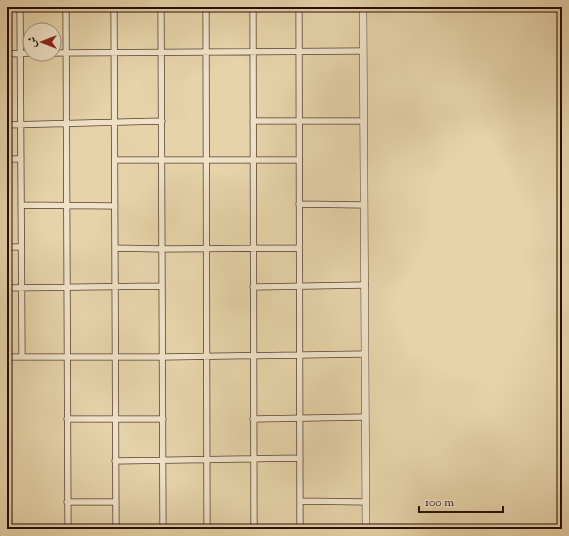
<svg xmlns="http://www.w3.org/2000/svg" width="569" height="536" font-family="'Sorts Mill Goudy',Amiri,serif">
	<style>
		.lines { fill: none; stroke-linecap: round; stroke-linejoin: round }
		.minor-casing { stroke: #583e2e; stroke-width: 7 }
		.tertiary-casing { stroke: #583e2e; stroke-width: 8 }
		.minor { stroke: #efe2c8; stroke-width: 5.5 }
		.tertiary { stroke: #efe2c8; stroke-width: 7 }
	</style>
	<rect width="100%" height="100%" fill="#e6d3aa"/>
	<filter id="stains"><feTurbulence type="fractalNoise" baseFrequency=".005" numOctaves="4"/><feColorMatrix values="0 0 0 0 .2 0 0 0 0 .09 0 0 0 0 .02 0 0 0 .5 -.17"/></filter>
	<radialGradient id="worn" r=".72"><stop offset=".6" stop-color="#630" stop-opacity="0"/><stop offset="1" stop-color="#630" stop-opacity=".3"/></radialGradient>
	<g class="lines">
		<!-- minor casing -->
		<g class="minor-casing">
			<path id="minor" d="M 20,7 L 22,357
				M 66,7 L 68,529
				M 114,7 L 116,529
				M 161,7 L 163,529
				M 206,7 L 207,529
				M 253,7 L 254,529
				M 299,7 L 300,529
				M 54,53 L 363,51
				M 7,54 L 30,53
				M 253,121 L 363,121
				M 7,125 L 162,121
				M 7,159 L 21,159
				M 115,160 L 299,160
				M 299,204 L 364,205
				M 21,205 L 115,206
				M 7,247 L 21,247
				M 115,248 L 162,249 L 299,248
				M 253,287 L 365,285
				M 7,288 L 162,286
				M 7,357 L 163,357 L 365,354
				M 67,419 L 163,419
				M 253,419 L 365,417
				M 115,461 L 300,458
				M 300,501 L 366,502
				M 67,502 L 116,502"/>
		</g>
		<!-- tertiary casing -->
		<g class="tertiary-casing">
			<path id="tertiary" d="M 363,7 L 366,529"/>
		</g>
		<!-- minor -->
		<use href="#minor" class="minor"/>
		<!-- tertiary -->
		<use href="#tertiary" class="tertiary"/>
	</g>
	<!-- margin -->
	<rect width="569" height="536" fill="none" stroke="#e6d3aa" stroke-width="24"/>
	<rect x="8" y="8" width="553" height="520" fill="none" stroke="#290d05" stroke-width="2"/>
	<rect x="12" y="12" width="545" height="512" fill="none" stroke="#290d05"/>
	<!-- north arrow -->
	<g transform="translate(42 42) rotate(270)"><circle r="19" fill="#efe2c8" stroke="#a08d7a"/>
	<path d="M0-3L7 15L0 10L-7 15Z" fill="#8f2418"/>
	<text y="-6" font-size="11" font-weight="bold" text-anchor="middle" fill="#290d05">ش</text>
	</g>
	<!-- scale -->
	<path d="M419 506v6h84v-6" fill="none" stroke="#290d05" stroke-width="2"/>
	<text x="425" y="506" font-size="12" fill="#290d05" stroke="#efe2c8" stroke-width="3" paint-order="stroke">100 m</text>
	<rect width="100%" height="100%" filter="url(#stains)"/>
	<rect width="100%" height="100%" fill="url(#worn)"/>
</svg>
